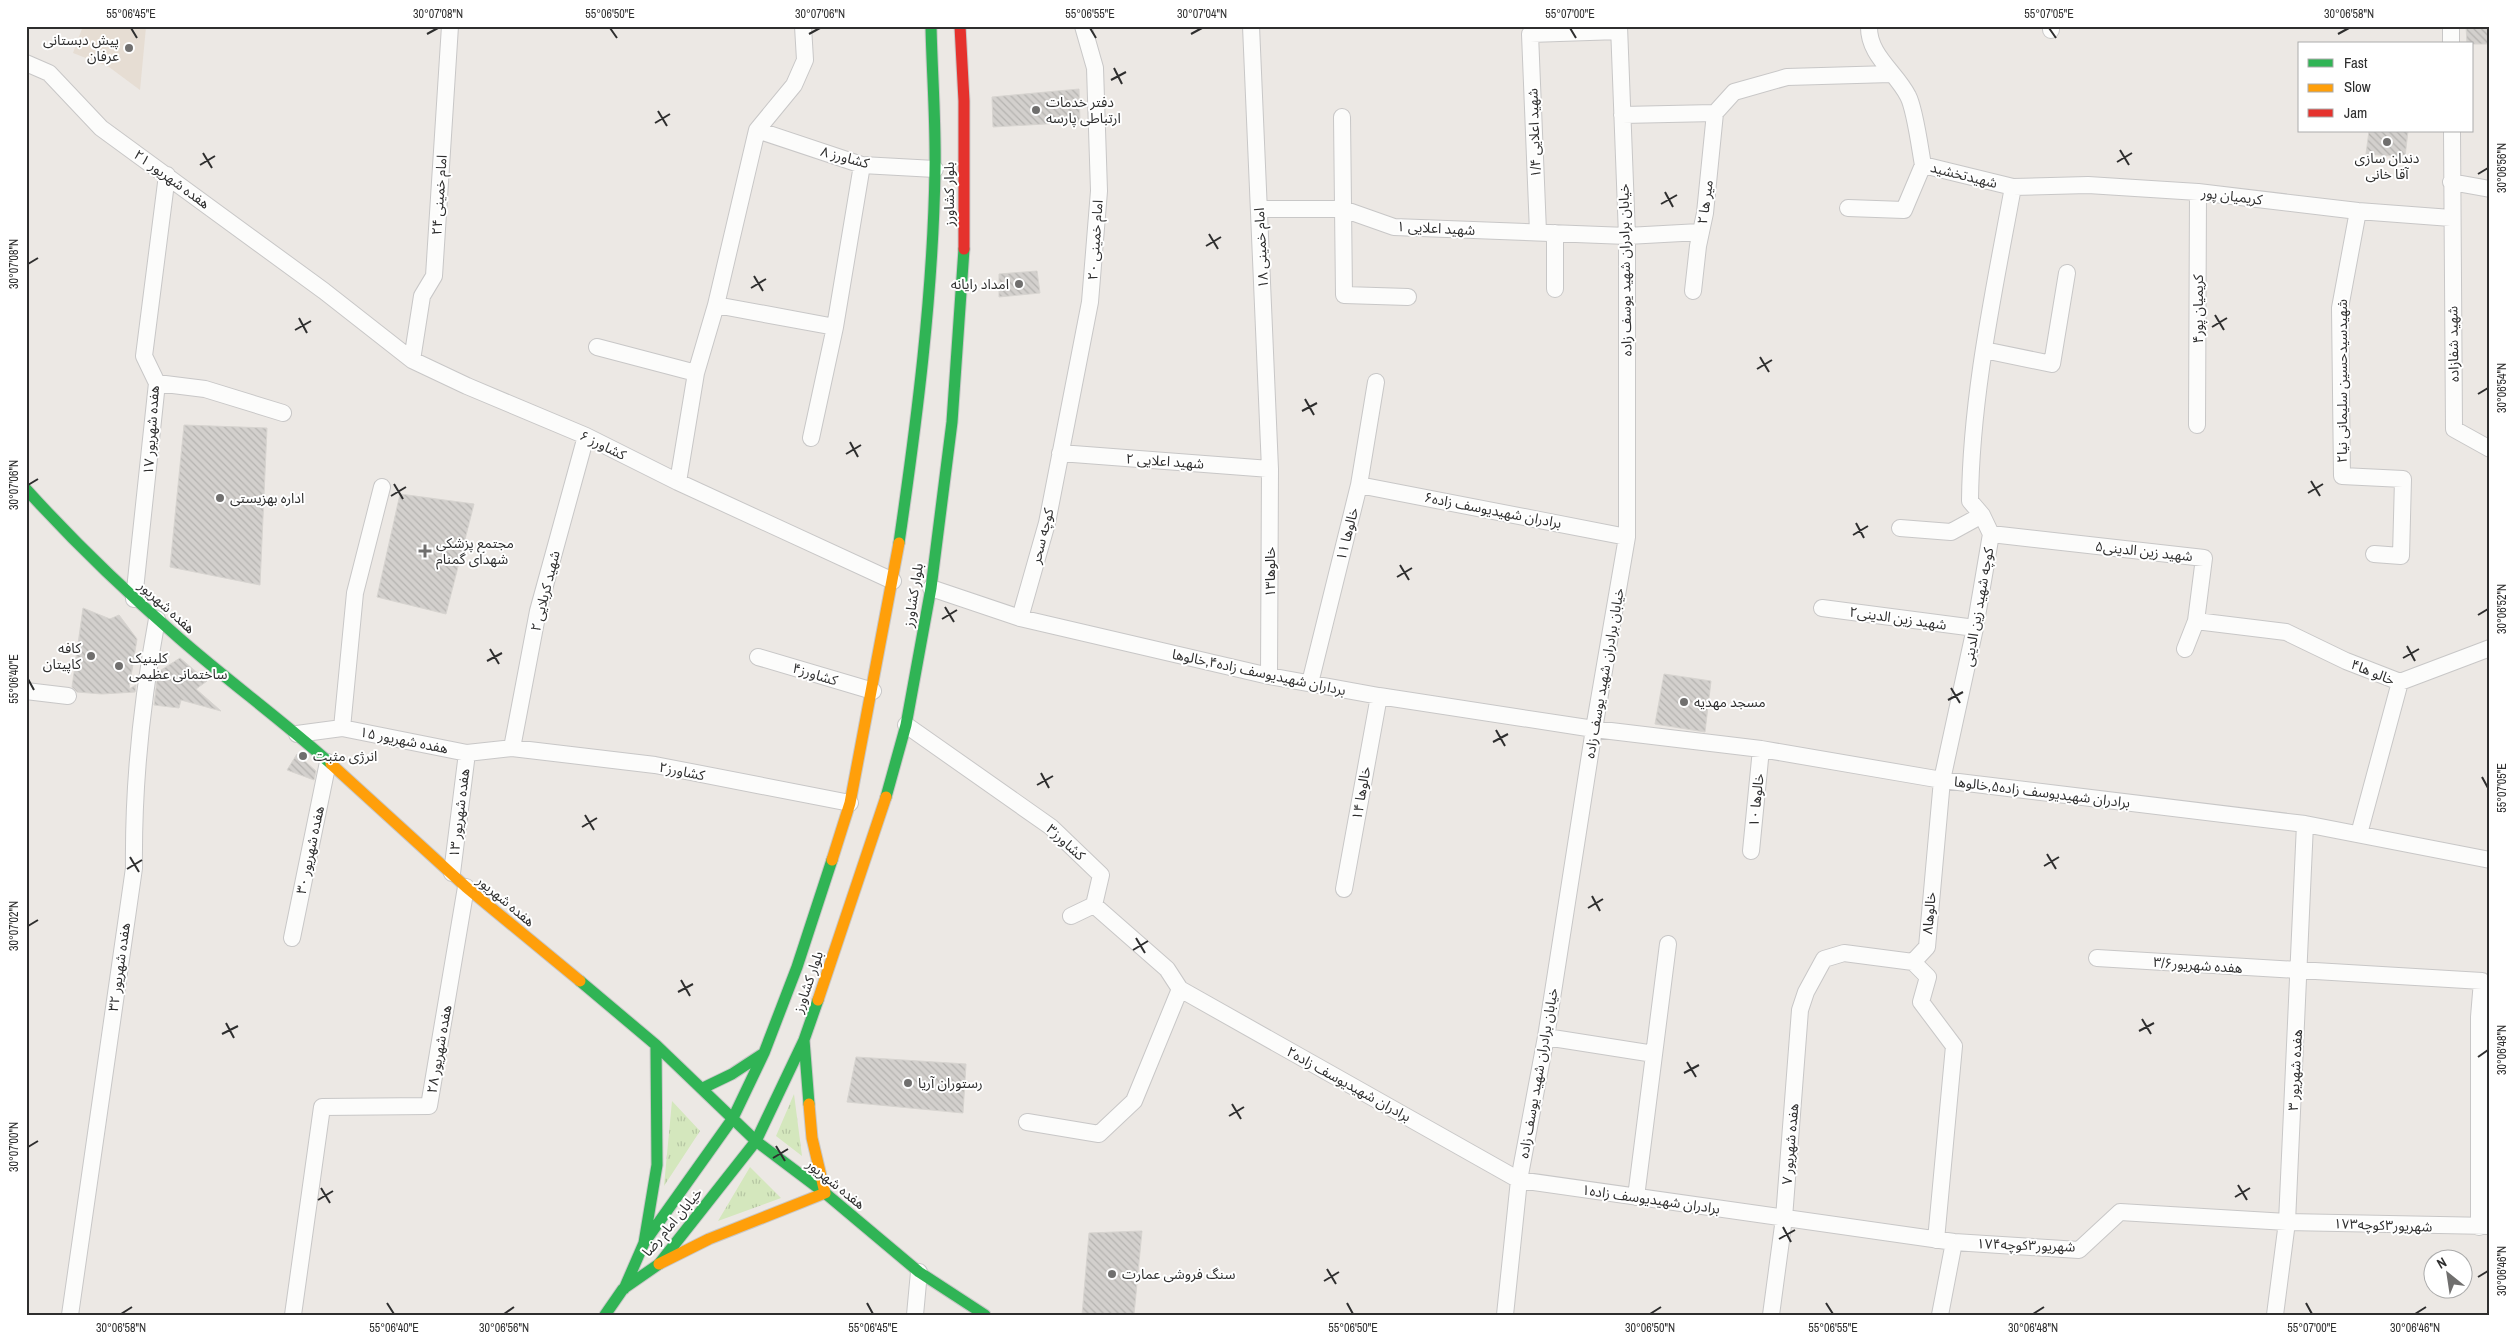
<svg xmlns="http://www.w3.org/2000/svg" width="2516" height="1341" font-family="'Archivo Narrow','Noto Sans Arabic',sans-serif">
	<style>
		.education { fill: #e6ddd3 }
		.grass { fill: url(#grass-tufts) }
		.building { fill: url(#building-back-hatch); stroke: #d7d4d0 }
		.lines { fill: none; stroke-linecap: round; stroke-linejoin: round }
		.street-casing { stroke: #c8c7c7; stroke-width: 18 }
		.fast-casing { stroke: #c8c7c7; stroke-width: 13 }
		.slow-casing { stroke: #c8c7c7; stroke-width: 13 }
		.jam-casing { stroke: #c8c7c7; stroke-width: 13 }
		.street { stroke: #fcfcfb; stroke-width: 16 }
		.fast { stroke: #30b455; stroke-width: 11 }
		.slow { stroke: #ff9f0a; stroke-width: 11 }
		.jam { stroke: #e5322d; stroke-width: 11 }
		.ticks { fill: none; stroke: #2e2e2e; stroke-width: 2 }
		.poi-dot { fill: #706f6e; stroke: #fff; stroke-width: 2 }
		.labels { text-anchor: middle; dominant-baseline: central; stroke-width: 4; stroke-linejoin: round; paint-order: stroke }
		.poi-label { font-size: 14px; fill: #2e2e2e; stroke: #fff; text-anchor: start }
		.street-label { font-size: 14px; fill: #2e2e2e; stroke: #fff }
		.neatline { fill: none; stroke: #2e2e2e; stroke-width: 2 }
		.ticks-label { font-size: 12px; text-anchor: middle; fill: #2e2e2e }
	</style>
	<defs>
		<pattern id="grass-tufts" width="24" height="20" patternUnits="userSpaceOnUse" patternTransform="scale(1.25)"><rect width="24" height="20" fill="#d4e7bd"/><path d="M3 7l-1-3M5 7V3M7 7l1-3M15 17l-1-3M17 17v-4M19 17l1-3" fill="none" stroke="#b6c6a3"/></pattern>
		<pattern id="building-back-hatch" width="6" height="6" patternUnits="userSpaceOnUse" patternTransform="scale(1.25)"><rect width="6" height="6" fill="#d3d0cd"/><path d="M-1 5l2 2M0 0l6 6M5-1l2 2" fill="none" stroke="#b5b3b0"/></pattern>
	</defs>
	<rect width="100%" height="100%" fill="#ece8e4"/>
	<!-- education -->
	<path class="education" d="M 83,26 L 146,27 L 140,90 L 109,67 L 73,53 Z"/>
	<!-- grass -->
	<path class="grass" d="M 794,1094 L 802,1156 L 776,1136 Z
		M 672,1101 L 700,1131 L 664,1186 Z
		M 750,1167 L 781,1198 L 718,1221 Z"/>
	<!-- building -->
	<path class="building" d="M 2466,26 L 2490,26 L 2490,44 L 2467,44 Z
		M 1079,89 L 1080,122 L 993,127 L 992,97 Z
		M 2369,131 L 2408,131 L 2405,157 L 2366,154 Z
		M 1037,271 L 1040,293 L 999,297 L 999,274 Z
		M 184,425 L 267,428 L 260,585 L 170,567 Z
		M 400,494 L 474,504 L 446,614 L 377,597 Z
		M 83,608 L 110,619 L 119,615 L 137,639 L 129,689 L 136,685 L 135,692 L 102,694 L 77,692 L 72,687 Z
		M 180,658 L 207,681 L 196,689 L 221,711 L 181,700 L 179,708 L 154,705 L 158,672 Z
		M 1664,674 L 1711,681 L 1705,732 L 1655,724 Z
		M 297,754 L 316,771 L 314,780 L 287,770 Z
		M 856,1057 L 966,1064 L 963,1113 L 847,1102 Z
		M 1142,1231 L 1134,1315 L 1082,1315 L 1089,1233 Z"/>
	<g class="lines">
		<!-- street casing -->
		<g class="street-casing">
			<path id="street" d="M 1251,26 L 1270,469 L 1269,676
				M 1869,26 C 1868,55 1896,72 1908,96 C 1915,109 1920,149 1923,165 L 2013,187 L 2088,185 L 2198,192 L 2358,211 L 2451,218
				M 2451,26 L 2451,44
				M 2051,30 L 2051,26
				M 26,63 L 49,73 L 101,128 L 324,291 L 412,360 L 467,386 L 586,436 L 678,482 L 893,581
				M 1715,113 L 1734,92 L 1787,77 L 1891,74
				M 1622,115 L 1715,113
				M 1342,117 L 1344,295 L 1408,297
				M 757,130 L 862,165 L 935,169
				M 2452,131 L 2454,429 L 2490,449
				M 2451,182 L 2490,189
				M 1848,208 L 1904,210 L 1923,165
				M 1259,209 L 1343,209 L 1394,227 L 1627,236 L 1700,232
				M 2358,211 L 2340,308 L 2342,476 L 2403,479 L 2401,556 L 2374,554
				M 1538,232 L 1530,34 L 1619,31
				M 1555,233 L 1555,289
				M 1693,291 L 1698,246 L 1705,213 L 1715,113
				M 716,305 L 835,327
				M 597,347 L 696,373
				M 1984,350 L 2052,364 L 2067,273
				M 412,360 L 422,296 L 434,276 L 450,26
				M 157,383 L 205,389 L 283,413
				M 2197,425 L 2198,192
				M 811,438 L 835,327 L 862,165
				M 1060,453 L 1270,469
				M 678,482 L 696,373 L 716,305 L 757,130 L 794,85 L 805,60 L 803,26
				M 1359,485 L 1627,537
				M 1900,528 L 1951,532 L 1982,515
				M 1991,534 L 2204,558 L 2196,621 L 2185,649
				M 931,588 L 1020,618 L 1269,676 L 1379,696 L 1594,729 L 1761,749 L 1942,780 L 2305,824 L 2490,860
				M 134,599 L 157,383 L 144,356 L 167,175
				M 1822,608 L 1975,628
				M 1020,618 L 1047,523 L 1090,302 L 1099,191 L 1095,68 L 1083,26
				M 2196,621 L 2286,632 L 2346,661 L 2400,682 L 2359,834
				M 758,657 L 873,691
				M 2400,682 L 2490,648
				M 1310,683 L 1359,485 L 1376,382
				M 26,691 L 68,696
				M 906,725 L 1051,827 L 1101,875 L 1094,905 L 1167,969 L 1180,989 L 1519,1180 L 1954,1242 L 2079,1250 L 2120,1212 L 2287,1222 L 2490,1226
				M 342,728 L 355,593 L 382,487
				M 297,734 L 342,728 L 467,753 L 512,748 L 655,765 L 850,803
				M 512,748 L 538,611 L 586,436
				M 1751,851 L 1761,749
				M 452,873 L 467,753
				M 1344,889 L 1379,696
				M 1071,916 L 1094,905
				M 292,938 L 328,762
				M 2097,958 L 2482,981 L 2479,1017 L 2479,1227
				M 1913,962 L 1928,977 L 1921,1002 L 1954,1046 L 1936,1240
				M 1546,1037 L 1654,1054
				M 1027,1122 L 1099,1134 L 1134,1101 L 1180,989
				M 1636,1197 L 1668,944
				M 70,1315 L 134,868 C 133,785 142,700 157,619
				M 293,1315 L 322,1107 L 429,1106 L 466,887
				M 915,1315 L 919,1272
				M 1505,1315 L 1519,1180 L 1546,1037 L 1594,729 L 1627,537 L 1627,236 L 1619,26
				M 1771,1315 L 1784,1218 L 1800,1010 L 1806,992 L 1824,959 L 1844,953 L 1913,962 L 1927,947 L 1942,780 L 1975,628 L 1991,534 L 1982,515 L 1970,501 C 1971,396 1994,291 2013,187
				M 1940,1315 L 1954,1242
				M 2275,1315 L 2287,1222 L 2305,824"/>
		</g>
		<!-- fast casing -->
		<g class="fast-casing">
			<path id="fast" d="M 26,489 C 74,542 125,591 179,638 C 228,681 282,720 331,764
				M 899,543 C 917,419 933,295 935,170 C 936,122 932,74 931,26
				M 886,797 L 906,725 L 931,588 L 952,422 L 964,249
				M 580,981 L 656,1045 L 756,1141 L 825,1193 L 919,1272 L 985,1315
				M 804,1040 L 809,1104
				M 703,1088 L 732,1074 L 764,1053
				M 644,1243 L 657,1165 L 656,1045
				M 624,1289 L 644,1243 L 733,1118 L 764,1053 L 797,967 L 832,860
				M 605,1315 L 623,1289 L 659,1264 L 756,1141 L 804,1040 L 818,1000"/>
		</g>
		<!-- slow casing -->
		<g class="slow-casing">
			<path id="slow" d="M 331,764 L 466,887 L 580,981
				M 832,860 L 850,803 L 899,543
				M 818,1000 L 886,797
				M 659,1264 L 709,1239 L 825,1193 L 812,1138 L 809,1104"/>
		</g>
		<!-- jam casing -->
		<g class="jam-casing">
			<path id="jam" d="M 960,26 L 964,101 L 964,249"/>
		</g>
		<!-- street -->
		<use href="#street" class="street"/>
		<!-- fast -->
		<use href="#fast" class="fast"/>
		<!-- slow -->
		<use href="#slow" class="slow"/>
		<!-- jam -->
		<use href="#jam" class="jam"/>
	</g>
	<!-- ticks -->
	<path class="ticks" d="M 131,28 L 137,38M 610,28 L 617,38M 1090,28 L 1096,38M 1570,28 L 1576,38M 2049,28 L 2056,38M 427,34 L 438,28M 809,34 L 820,28M 1191,34 L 1202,28M 2338,34 L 2349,28M 1114,68 L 1122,84M 1111,80 L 1126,72M 658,111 L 667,126M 655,123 L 670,114M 2120,150 L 2129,165M 203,153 L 212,168M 2117,162 L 2132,153M 200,165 L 215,156M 2478,174 L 2488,168M 1665,192 L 1673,207M 1661,204 L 1677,195M 1209,234 L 1218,249M 1206,246 L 1221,237M 28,264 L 38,258M 754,276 L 763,291M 751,288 L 766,279M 2215,315 L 2224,330M 299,318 L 307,333M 2212,327 L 2227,318M 295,330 L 311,321M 1760,357 L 1769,372M 1757,369 L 1772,360M 2478,394 L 2488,388M 1305,399 L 1314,415M 1302,411 L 1317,403M 850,442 L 858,457M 846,454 L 861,445M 2311,481 L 2320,496M 394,484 L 403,499M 28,485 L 38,479M 2308,493 L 2323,484M 391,496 L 406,487M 1856,523 L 1864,538M 1853,535 L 1868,526M 1400,565 L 1409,580M 1397,577 L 1412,568M 945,607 L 954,622M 2478,615 L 2488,609M 942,619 L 957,610M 2407,646 L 2415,661M 490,649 L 499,664M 2403,658 L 2419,649M 487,661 L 502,653M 28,679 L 34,690M 1951,688 L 1960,703M 1948,700 L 1963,692M 1496,730 L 1505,746M 1493,742 L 1508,734M 1041,773 L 1049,788M 2482,777 L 2488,788M 1037,785 L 1053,776M 585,815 L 594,830M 582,827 L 597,818M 2047,854 L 2056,869M 130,857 L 139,872M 2044,866 L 2059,857M 127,869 L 142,860M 1592,896 L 1600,911M 1588,908 L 1603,899M 28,926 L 38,920M 1136,938 L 1145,953M 1133,950 L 1148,941M 681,980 L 690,996M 678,992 L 693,984M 2142,1019 L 2151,1034M 226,1023 L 234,1038M 2139,1031 L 2154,1023M 222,1034 L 238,1026M 2478,1057 L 2488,1050M 1687,1062 L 1696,1077M 1684,1073 L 1699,1065M 1232,1104 L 1241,1119M 1229,1116 L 1244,1107M 776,1146 L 785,1161M 28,1147 L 38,1141M 773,1158 L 788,1149M 2238,1185 L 2247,1200M 321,1188 L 330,1203M 2235,1197 L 2250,1188M 318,1200 L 333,1191M 1783,1227 L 1791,1242M 1779,1239 L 1795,1230M 1327,1269 L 1336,1284M 2478,1277 L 2488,1271M 1324,1281 L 1339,1272M 387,1303 L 394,1314M 867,1303 L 873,1314M 1347,1303 L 1353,1314M 1826,1303 L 1833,1314M 2306,1303 L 2312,1314M 121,1314 L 132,1307M 504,1314 L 514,1307M 1650,1314 L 1661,1307M 2033,1314 L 2044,1307M 2415,1314 L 2426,1307"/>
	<!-- markers -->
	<g class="poi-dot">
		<circle cx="129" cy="48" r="5"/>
		<circle cx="1036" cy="110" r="5"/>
		<circle cx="2387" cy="142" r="5"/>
		<circle cx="1019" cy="284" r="5"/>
		<circle cx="220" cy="498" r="5"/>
		<path d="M422.5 543.5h5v5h5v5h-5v5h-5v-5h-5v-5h5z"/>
		<circle cx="91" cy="656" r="5"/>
		<circle cx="119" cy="666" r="5"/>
		<circle cx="1684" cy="702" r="5"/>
		<circle cx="303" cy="756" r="5"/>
		<circle cx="908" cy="1083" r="5"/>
		<circle cx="1112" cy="1274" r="5"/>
	</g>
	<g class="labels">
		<!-- poi labels -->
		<g class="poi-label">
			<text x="119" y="40" text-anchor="end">پیش دبستانی<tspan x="119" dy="16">عرفان</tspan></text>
			<text x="1046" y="102">دفتر خدمات<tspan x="1046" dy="16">ارتباطی پارسه</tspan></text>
			<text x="2387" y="158" text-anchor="middle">دندان سازی<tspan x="2387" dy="16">آقا خانی</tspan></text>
			<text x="1009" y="284" text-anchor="end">امداد رایانه</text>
			<text x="230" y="498">اداره بهزیستی</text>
			<text x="436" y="543">مجتمع پزشکی<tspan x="436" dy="16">شهدای گمنام</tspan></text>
			<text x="81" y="648" text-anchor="end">کافه<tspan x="81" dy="16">کاپیتان</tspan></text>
			<text x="129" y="658">کلینیک<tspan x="129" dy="16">ساختمانی عظیمی</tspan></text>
			<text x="1694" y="702">مسجد مهدیه</text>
			<text x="313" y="756">انرژی مثبت</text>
			<text x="918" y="1083">رستوران آریا</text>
			<text x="1122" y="1274">سنگ فروشی عمارت</text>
		</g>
		<!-- street labels -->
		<g class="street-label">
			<text transform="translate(1534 133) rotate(-92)">شهید اعلایی ۱/۴</text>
			<text transform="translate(845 157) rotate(15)">کشاورز ۸</text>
			<text transform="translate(1964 175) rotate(14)">شهیدتخشید</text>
			<text transform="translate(172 179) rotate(36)">هفده شهریور ۲۱</text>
			<text transform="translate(949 194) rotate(-90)">بلوار کشاورز</text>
			<text transform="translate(439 195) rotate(-86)">امام خمینی ۲۴</text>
			<text transform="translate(2232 196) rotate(7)">کریمیان پور</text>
			<text transform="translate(1705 202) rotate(-82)">میر ها ۲</text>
			<text transform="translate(1436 228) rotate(3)">شهید اعلایی ۱</text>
			<text transform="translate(1095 240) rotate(-86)">امام خمینی ۲۰</text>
			<text transform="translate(1261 248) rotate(-93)">امام خمینی ۱۸</text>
			<text transform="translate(1625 270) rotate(-91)">خیابان برادران شهید یوسف زاده</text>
			<text transform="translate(2198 309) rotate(-90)">کریمیان پور۴</text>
			<text transform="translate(2453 344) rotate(-91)">شهید شفازاده</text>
			<text transform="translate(2342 381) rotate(-90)">شهیدسیدحسین سلیمانی نیا۲</text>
			<text transform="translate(151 430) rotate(-86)">هفده شهریور ۱۷</text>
			<text transform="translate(603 445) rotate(26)">کشاورز ۶</text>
			<text transform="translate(1165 461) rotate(4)">شهید اعلایی ۲</text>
			<text transform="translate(1493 510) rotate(11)">برادران شهیدیوسف زاده۶</text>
			<text transform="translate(1347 534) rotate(-76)">خالوها ۱۱</text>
			<text transform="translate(1042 536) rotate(-76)">کوچه سحر</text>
			<text transform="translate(2144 551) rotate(6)">شهید زین الدینی۵</text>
			<text transform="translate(1270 572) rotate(-90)">خالوها۱۳</text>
			<text transform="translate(545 591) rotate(-76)">شهید کربلایی ۲</text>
			<text transform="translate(913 595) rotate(-81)">بلوار کشاورز</text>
			<text transform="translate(167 607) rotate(42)">هفده شهریور</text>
			<text transform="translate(1978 607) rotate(-80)">کوچه شهید زین الدینی</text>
			<text transform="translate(1898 618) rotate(8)">شهید زین الدینی۲</text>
			<text transform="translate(1259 672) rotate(12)">برداران شهیدیوسف زاده۴,خالوها</text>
			<text transform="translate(2373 672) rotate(22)">خالو ها۴</text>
			<text transform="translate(1604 673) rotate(-80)">خیابان برادران شهید یوسف زاده</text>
			<text transform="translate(815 674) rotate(17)">کشاورز۴</text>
			<text transform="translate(404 740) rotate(11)">هفده شهریور ۱۵</text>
			<text transform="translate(682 771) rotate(11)">کشاورز۲</text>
			<text transform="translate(2042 792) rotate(7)">برادران شهیدیوسف زاده۵,خالوها</text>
			<text transform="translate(1361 793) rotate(-80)">خالوها ۱۴</text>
			<text transform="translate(1756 800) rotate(-84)">خالوها ۱۰</text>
			<text transform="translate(459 813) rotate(-83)">هفده شهریور ۱۳</text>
			<text transform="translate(1066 842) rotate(42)">کشاورز۳</text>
			<text transform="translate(310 850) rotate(-78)">هفده شهریور ۳۰</text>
			<text transform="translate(506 901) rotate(40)">هفده شهریور</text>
			<text transform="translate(1929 913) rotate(-85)">خالوها۸</text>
			<text transform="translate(2198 965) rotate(4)">هفده شهریور۳/۶</text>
			<text transform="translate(119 967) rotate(-82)">هفده شهریور ۳۲</text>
			<text transform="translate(808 982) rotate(-71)">بلوار کشاورز</text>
			<text transform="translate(439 1049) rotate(-80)">هفده شهریور ۲۸</text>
			<text transform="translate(2295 1070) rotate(-87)">هفده شهریور ۳</text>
			<text transform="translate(1538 1073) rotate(-80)">خیابان برادران شهید یوسف زاده</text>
			<text transform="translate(1349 1084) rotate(29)">برادران شهیدیوسف زاده۲</text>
			<text transform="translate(1790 1144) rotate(-85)">هفده شهریور ۷</text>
			<text transform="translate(836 1184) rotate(39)">هفده شهریور</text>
			<text transform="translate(1651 1199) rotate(8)">برادران شهیدیوسف زاده۱</text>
			<text transform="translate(672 1222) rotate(-50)">خیابان امام رضا</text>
			<text transform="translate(2383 1225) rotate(2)">۱۷شهریور۳کوچه۳</text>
			<text transform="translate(2026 1245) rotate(2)">۱۷شهریور۳کوچه۴</text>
		</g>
	</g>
	<!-- border -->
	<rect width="2516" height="1341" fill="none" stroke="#ffffff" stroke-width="55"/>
	<!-- legend -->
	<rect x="2298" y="42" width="175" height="90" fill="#ffffff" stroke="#ababab"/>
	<rect x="2308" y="59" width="25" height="8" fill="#30b455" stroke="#ababab"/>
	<text x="2344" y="68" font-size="15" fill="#2e2e2e">Fast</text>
	<rect x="2308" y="84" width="25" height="8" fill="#ff9f0a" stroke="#ababab"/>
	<text x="2344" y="92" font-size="15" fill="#2e2e2e">Slow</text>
	<rect x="2308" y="109" width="25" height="8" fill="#e5322d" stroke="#ababab"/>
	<text x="2344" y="118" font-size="15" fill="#2e2e2e">Jam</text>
	<!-- north arrow -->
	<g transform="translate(2448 1274) rotate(330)"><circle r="24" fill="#ffffff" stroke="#ababab"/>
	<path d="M0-4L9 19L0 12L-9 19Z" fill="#706f6e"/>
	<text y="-8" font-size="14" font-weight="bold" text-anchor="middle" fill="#2e2e2e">N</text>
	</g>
	<rect x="28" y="28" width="2460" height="1286" class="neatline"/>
	<g class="ticks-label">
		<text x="131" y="18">55°06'45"E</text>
		<text x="438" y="18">30°07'08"N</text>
		<text x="610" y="18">55°06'50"E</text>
		<text x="820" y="18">30°07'06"N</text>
		<text x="1090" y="18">55°06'55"E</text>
		<text x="1202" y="18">30°07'04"N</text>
		<text x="1570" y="18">55°07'00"E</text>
		<text x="2049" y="18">55°07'05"E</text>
		<text x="2349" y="18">30°06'58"N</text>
		<text transform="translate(2502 168) rotate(-90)" y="4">30°06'56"N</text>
		<text transform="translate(14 264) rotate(-90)" y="4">30°07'08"N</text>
		<text transform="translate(2502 388) rotate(-90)" y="4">30°06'54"N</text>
		<text transform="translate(14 485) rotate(-90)" y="4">30°07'06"N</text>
		<text transform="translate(2502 609) rotate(-90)" y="4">30°06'52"N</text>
		<text transform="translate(14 679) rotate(-90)" y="4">55°06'40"E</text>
		<text transform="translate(2502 788) rotate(-90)" y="4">55°07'05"E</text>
		<text transform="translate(14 926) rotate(-90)" y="4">30°07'02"N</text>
		<text transform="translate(2502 1050) rotate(-90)" y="4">30°06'48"N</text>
		<text transform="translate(14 1147) rotate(-90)" y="4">30°07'00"N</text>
		<text transform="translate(2502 1271) rotate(-90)" y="4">30°06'46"N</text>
		<text x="121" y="1332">30°06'58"N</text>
		<text x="394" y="1332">55°06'40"E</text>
		<text x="504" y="1332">30°06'56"N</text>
		<text x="873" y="1332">55°06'45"E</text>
		<text x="1353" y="1332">55°06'50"E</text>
		<text x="1650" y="1332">30°06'50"N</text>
		<text x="1833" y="1332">55°06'55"E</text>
		<text x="2033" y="1332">30°06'48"N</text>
		<text x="2312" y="1332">55°07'00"E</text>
		<text x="2415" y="1332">30°06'46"N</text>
	</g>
</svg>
